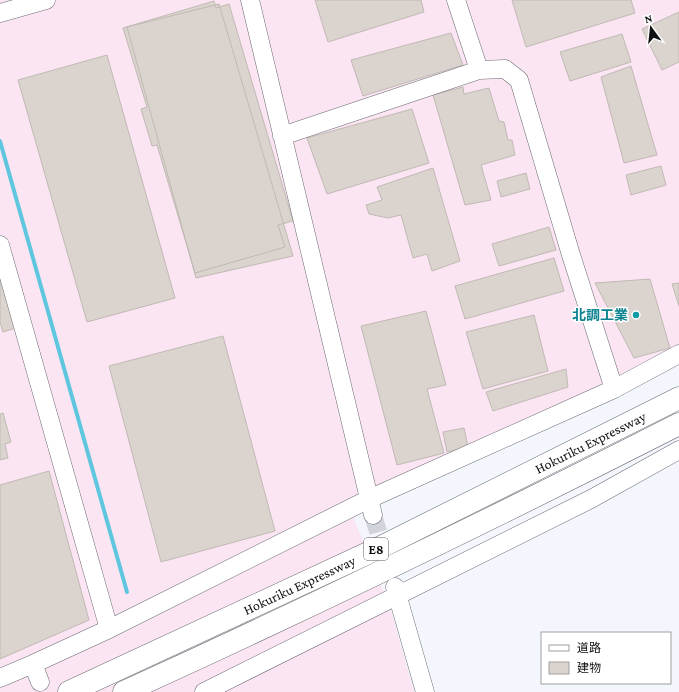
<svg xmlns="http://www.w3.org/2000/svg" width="679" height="692" font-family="'Crimson Pro','Noto Sans JP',serif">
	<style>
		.industrial { fill: #fce5f3 }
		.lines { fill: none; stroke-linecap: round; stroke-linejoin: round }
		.stream { stroke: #5fc6df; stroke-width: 4 }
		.building { fill: #dad3ce; stroke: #c0b9b4 }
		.minor-tunnel { stroke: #d2d4db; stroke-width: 18; stroke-dasharray: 18 9; stroke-linecap: butt }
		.minor-casing { stroke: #696b72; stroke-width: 19 }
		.highway-casing { stroke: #696b72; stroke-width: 23 }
		.minor { stroke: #fff; stroke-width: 18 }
		.highway { stroke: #fff; stroke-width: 22 }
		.culture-dot { fill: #0f9aa8; stroke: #fff; stroke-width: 1.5 }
		.labels { text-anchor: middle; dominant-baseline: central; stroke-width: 3; stroke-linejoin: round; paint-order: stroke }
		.shield { fill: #fff; stroke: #575859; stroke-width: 1 }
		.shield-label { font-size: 13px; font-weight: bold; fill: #0f1012 }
		.culture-label { font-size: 14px; font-weight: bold; fill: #0d838f; stroke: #fff; text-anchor: end }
		.street-label { font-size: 14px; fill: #0f1012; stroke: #fff }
	</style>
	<rect width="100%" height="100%" fill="#f4f6fe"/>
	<!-- industrial -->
	<path class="industrial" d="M 0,0 L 679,0 L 679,349 L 350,509 L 390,607 L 414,692 L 0,692 Z"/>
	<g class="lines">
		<!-- stream -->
		<path class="stream" d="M 0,141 L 127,592"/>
	</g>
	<!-- building -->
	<path class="building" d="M 315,0 L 421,0 L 424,12 L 328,42 Z
		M 512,0 L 631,0 L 635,13 L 526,47 Z
		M 214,1 L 216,8 L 229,4 L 293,221 L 278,225 L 285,247 L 195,273 L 157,145 L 152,146 L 141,109 L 147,107 L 123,28 Z
		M 219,4 L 293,256 L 196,278 L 127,27 Z
		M 679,12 L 679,62 L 662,70 L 642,29 Z
		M 451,33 L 463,65 L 363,96 L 351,60 Z
		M 622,34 L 631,62 L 570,81 L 560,52 Z
		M 107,55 L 175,298 L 87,322 L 18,80 Z
		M 631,66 L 657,155 L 624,163 L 601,77 Z
		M 463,87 L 464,94 L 489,88 L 499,121 L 504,122 L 508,140 L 512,140 L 515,155 L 481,165 L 491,200 L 465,205 L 433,95 Z
		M 412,109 L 429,163 L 327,194 L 307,138 Z
		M 661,166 L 666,185 L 631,195 L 626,175 Z
		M 433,168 L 460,261 L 432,271 L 427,254 L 413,258 L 401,215 L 388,218 L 369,214 L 366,205 L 382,200 L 377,187 Z
		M 526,173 L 530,189 L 501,197 L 497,181 Z
		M 549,227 L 556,250 L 499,266 L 492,244 Z
		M 554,258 L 564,291 L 465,319 L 455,286 Z
		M 0,276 L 26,325 L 3,332 L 0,322 Z
		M 650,279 L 670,348 L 634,358 L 595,283 Z
		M 679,283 L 679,306 L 672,284 Z
		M 426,311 L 446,385 L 427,389 L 444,453 L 397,465 L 361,326 Z
		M 534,315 L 548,371 L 483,389 L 466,332 Z
		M 223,336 L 275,531 L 161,562 L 109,366 Z
		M 566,369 L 568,387 L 493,411 L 486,392 Z
		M 3,413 L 11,442 L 5,444 L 8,458 L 0,460 L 0,414 Z
		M 464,428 L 468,447 L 447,452 L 443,432 Z
		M 49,471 L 89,620 L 0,659 L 0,485 Z"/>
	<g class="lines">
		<!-- minor-tunnel -->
		<path class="minor-tunnel" d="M 373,515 L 386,558"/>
		<!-- minor casing -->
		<g class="minor-casing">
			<path id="minor" d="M 250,0 L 373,515
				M 456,0 L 479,70
				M 0,13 L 46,0
				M 282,136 L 479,70 L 505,69 L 519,80 L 571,255 L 614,389
				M 0,245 L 109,629
				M 395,587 L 425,692
				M 33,664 L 40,682
				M 0,678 L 33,664 L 109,629 L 369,499 L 614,389 L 679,354
				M 204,692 L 591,499 L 679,450"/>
		</g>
		<!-- highway casing -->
		<g class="highway-casing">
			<g id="highway">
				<path id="s1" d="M 69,692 L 379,548 L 679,398"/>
				<path d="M 124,692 C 311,607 496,517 679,424"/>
			</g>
		</g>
		<!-- minor -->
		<use href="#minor" class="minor"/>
		<!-- highway -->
		<use href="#highway" class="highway"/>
	</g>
	<!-- markers -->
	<circle class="culture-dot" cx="636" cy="315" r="4"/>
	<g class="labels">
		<!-- shield labels -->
		<rect class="shield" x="364" y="538" width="24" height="22" rx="3"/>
		<g class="shield-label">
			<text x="376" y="549">E8</text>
		</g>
		<!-- culture labels -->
		<g class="culture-label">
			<text x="628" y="315">北調工業</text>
		</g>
		<!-- street labels -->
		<g class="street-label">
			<text stroke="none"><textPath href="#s1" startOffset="578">Hokuriku Expressway</textPath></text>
			<text stroke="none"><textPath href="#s1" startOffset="254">Hokuriku Expressway</textPath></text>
		</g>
	</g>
	<!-- legend -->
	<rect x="541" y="632" width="130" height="52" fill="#ffffff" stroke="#9f9fa0"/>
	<rect x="549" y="645" width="20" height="6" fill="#ffffff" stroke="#9f9fa0"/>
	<text x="577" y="652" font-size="12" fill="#0f1012">道路</text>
	<rect x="549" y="662" width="20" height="12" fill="#dad3ce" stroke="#9f9fa0"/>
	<text x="577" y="672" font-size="12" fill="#0f1012">建物</text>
	<!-- north arrow -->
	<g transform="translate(651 28) rotate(345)" stroke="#ffffff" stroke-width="3" paint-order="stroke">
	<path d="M0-3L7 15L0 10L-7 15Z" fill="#0f1012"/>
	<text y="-6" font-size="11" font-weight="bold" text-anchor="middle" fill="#0f1012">N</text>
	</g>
</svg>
